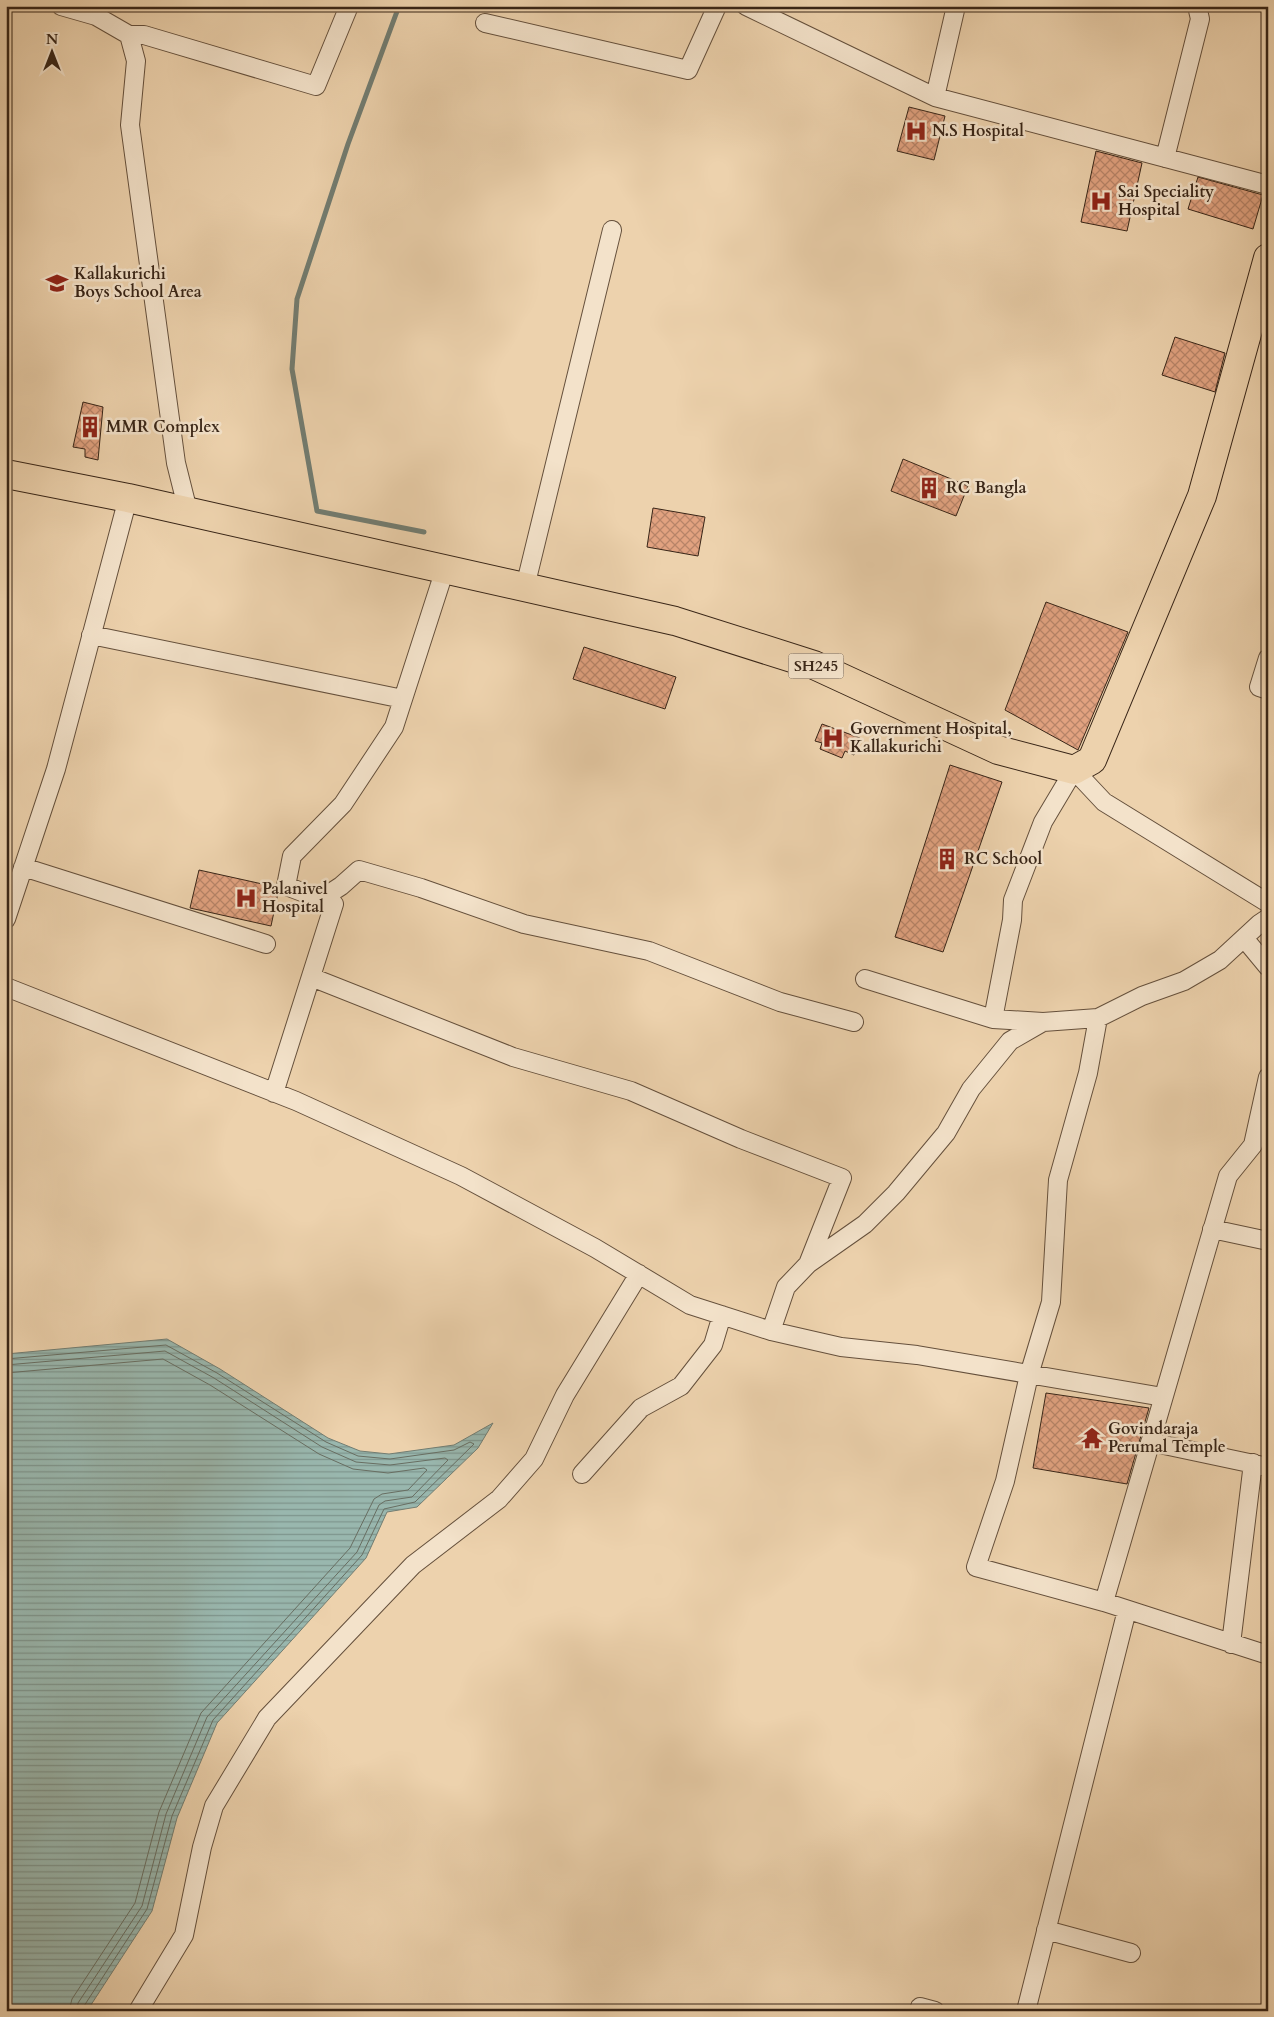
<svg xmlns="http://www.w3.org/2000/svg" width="1274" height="2017" font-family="Cardo,serif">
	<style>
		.water { fill: url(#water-rules); stroke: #727d72 }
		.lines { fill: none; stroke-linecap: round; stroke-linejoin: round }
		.shore { stroke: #686e62; stroke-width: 1 }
		.stream { stroke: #727d72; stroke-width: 5 }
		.building { fill: url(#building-cross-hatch); stroke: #382517 }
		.street-casing { stroke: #65503c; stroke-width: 20 }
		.primary-casing { stroke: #382517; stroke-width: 30 }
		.street { stroke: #f3e2ca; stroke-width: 18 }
		.primary { stroke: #edd2ad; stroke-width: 28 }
		.labels { text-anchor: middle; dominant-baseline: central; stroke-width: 5; stroke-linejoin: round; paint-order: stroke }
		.shield { fill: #f3e2ca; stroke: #705e4d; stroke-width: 1 }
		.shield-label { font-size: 15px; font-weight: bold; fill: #382517 }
		.poi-label { font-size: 16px; font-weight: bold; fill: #382517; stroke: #f3e2ca; text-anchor: start }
	</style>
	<defs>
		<pattern id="water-rules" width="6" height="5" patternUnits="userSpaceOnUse" patternTransform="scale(1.25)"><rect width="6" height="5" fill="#99b7ae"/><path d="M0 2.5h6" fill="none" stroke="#7e958d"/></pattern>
		<pattern id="building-cross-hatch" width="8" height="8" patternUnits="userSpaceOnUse" patternTransform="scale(1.25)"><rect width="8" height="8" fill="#e1a280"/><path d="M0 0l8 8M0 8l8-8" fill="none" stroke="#b78468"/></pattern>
	</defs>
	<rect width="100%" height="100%" fill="#edd2ad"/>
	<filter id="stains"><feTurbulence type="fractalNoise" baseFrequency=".004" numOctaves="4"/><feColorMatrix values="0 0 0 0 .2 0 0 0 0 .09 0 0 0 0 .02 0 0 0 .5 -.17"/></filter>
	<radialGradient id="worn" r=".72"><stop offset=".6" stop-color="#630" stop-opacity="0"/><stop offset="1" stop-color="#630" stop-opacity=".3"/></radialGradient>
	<!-- water -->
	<path class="water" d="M 167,1339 L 220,1369 L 328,1438 L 360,1451 L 389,1454 L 454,1445 L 493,1423 L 478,1448 L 417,1507 L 387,1512 L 366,1558 L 217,1723 L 177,1818 L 152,1911 L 87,2011 L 6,2011 L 6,1354 Z"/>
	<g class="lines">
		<!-- shore -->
		<path class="shore" d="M 6,1359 L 166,1345 L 217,1373 L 326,1442 L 358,1456 L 390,1459 L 454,1450 L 470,1442 L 474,1444 L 415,1502 L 384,1509 L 362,1555 L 213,1720 L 172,1816 L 147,1909 L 84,2006 L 83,2011
			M 6,1365 L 165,1351 L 214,1378 L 322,1447 L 356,1462 L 390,1465 L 445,1458 L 448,1460 L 412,1497 L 385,1501 L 379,1505 L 357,1552 L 207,1717 L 166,1814 L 142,1906 L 78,2003 L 77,2011
			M 6,1373 L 163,1359 L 210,1385 L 319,1454 L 353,1469 L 388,1473 L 424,1468 L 427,1470 L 408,1490 L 382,1494 L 374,1499 L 350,1548 L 201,1713 L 159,1812 L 135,1903 L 72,1999 L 69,2011"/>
		<!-- stream -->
		<path class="stream" d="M 399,6 L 348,144 L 297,299 L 292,369 L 317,511 L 424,532"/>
	</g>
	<!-- building -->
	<path class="building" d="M 909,107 L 945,116 L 934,160 L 897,151 Z
		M 1096,151 L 1142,163 L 1127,231 L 1081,222 Z
		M 1198,177 L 1263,195 L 1253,229 L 1188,209 Z
		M 1175,337 L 1225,353 L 1215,392 L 1162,375 Z
		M 83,402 L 103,407 L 98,460 L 85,457 L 85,449 L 73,447 Z
		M 903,459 L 968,486 L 956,516 L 891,491 Z
		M 653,508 L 705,517 L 698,556 L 647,547 Z
		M 1046,602 L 1128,632 L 1078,750 L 1005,710 Z
		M 584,647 L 676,677 L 665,709 L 573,679 Z
		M 822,724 L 860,738 L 854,755 L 845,751 L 842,758 L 820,749 L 822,743 L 815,741 Z
		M 950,765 L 1002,782 L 943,952 L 895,937 Z
		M 199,870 L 276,887 L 278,893 L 271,926 L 190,908 Z
		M 1046,1393 L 1149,1408 L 1127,1484 L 1033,1468 Z"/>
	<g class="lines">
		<!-- street casing -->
		<g class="street-casing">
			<path id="street" d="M 61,6 L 96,16 L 129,35 L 136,61 L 130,125 L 176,463 L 188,511
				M 746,6 L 935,97
				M 956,6 L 935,97 L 1268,185
				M 485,23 L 688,70 L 717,6
				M 129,35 L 144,35 L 316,86 L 349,6
				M 1165,158 L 1200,19 L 1197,6
				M 525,587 L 612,230
				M 91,635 L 403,699
				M 1268,658 L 1259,687 L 1268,690
				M 23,867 L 266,944
				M 321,899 L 341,886 L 359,870 L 421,888 L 524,924 L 649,951 L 780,1002 L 854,1022
				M 6,919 L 56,769 L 128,498
				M 1244,938 L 1268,967
				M 311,977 L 513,1057 L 631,1091 L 741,1139 L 842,1178 L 808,1264
				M 865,979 L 993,1019 L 1043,1022
				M 6,987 L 296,1101 L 461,1176 L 595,1248 L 690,1305 L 771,1331 L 841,1347 L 917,1355 L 1163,1397
				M 1098,1018 L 1088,1073 L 1058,1180 L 1051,1302 L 1029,1375 L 1005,1481 L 976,1567 L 1104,1602 L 1268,1655
				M 993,1019 L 1012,920 L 1013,900 L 1043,822 L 1074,770 L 1104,802 L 1268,903
				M 274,1093 L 334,904 L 286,886 L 292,856 L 343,804 L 394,727 L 445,569
				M 1212,1229 L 1268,1241
				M 771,1331 L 786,1287 L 808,1264 L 865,1224 L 896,1193 L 946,1133 L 971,1089 L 1010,1041 L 1043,1022 L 1098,1018 L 1142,996 L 1184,981 L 1220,960 L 1259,924 L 1268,918
				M 1150,1442 L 1268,1467
				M 582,1474 L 641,1408 L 681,1386 L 713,1345 L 722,1315
				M 1104,1602 L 1228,1176 L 1253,1145 L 1268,1077
				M 1231,1644 L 1253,1463
				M 1046,1930 L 1131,1953
				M 920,2007 L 935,2011
				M 138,2011 L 184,1935 L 202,1847 L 214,1806 L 267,1718 L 413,1565 L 499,1499 L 534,1459 L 565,1395 L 639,1274
				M 1026,2011 L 1127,1610"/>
		</g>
		<!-- primary casing -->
		<g class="primary-casing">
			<path id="primary" d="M 6,474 L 128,498 L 675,621 L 814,665 L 998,750 L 1074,770 L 1092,760 L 1202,496 L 1268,258"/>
		</g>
		<!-- street -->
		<use href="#street" class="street"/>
		<!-- primary -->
		<use href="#primary" class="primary"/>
	</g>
	<!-- icons -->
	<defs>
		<g id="hospital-bare" transform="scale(1.725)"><path d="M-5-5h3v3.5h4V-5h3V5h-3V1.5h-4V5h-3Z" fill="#8f2418" stroke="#f3e2ca" stroke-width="2.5" paint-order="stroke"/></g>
		<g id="school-bare" transform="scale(1.725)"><path d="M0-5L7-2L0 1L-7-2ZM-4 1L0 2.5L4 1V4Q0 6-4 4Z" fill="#8f2418" stroke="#f3e2ca" stroke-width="2.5" paint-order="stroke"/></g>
		<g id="building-bare" transform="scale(1.725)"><path d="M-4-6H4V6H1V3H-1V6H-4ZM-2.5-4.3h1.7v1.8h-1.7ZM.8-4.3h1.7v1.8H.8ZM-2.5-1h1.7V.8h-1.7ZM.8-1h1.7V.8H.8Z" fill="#8f2418" stroke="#f3e2ca" stroke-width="2.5" paint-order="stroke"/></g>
		<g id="temple-bare" transform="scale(1.725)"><path d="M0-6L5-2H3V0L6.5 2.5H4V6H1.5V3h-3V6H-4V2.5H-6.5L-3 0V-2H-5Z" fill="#8f2418" stroke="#f3e2ca" stroke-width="2.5" paint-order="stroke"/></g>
	</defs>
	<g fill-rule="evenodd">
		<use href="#hospital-bare" x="916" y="131"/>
		<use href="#hospital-bare" x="1101" y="201"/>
		<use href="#school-bare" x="57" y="283"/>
		<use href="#building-bare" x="90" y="427"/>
		<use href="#building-bare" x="929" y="488"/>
		<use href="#hospital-bare" x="833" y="738"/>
		<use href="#building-bare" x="947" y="859"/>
		<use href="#hospital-bare" x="246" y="898"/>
		<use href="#temple-bare" x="1092" y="1438"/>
	</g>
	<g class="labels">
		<!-- shield labels -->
		<rect class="shield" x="788.5" y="653.5" width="55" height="25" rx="4"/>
		<g class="shield-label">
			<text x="816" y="666">SH245</text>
		</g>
		<!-- poi labels -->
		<g class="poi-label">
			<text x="932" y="131">N.S Hospital</text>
			<text x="1118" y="192">Sai Speciality<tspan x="1118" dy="18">Hospital</tspan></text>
			<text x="74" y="274">Kallakurichi<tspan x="74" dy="18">Boys School Area</tspan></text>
			<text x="106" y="427">MMR Complex</text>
			<text x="946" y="488">RC Bangla</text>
			<text x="850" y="729">Government Hospital,<tspan x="850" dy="18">Kallakurichi</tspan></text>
			<text x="964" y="859">RC School</text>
			<text x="262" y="889">Palanivel<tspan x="262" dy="18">Hospital</tspan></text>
			<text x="1108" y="1429">Govindaraja<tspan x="1108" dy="18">Perumal Temple</tspan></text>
		</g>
	</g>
	<!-- margin -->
	<rect width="1274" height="2017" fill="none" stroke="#edd2ad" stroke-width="25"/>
	<rect x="8" y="8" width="1259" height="2002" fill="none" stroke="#382517" stroke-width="2.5"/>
	<rect x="12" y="12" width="1249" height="1992" fill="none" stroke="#382517"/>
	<!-- north arrow -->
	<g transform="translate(52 52)" stroke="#f3e2ca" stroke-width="4" paint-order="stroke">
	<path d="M0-4L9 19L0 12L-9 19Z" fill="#382517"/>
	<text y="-8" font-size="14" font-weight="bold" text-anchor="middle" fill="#382517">N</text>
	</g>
	<rect width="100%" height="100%" filter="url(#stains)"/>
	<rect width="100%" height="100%" fill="url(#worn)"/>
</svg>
